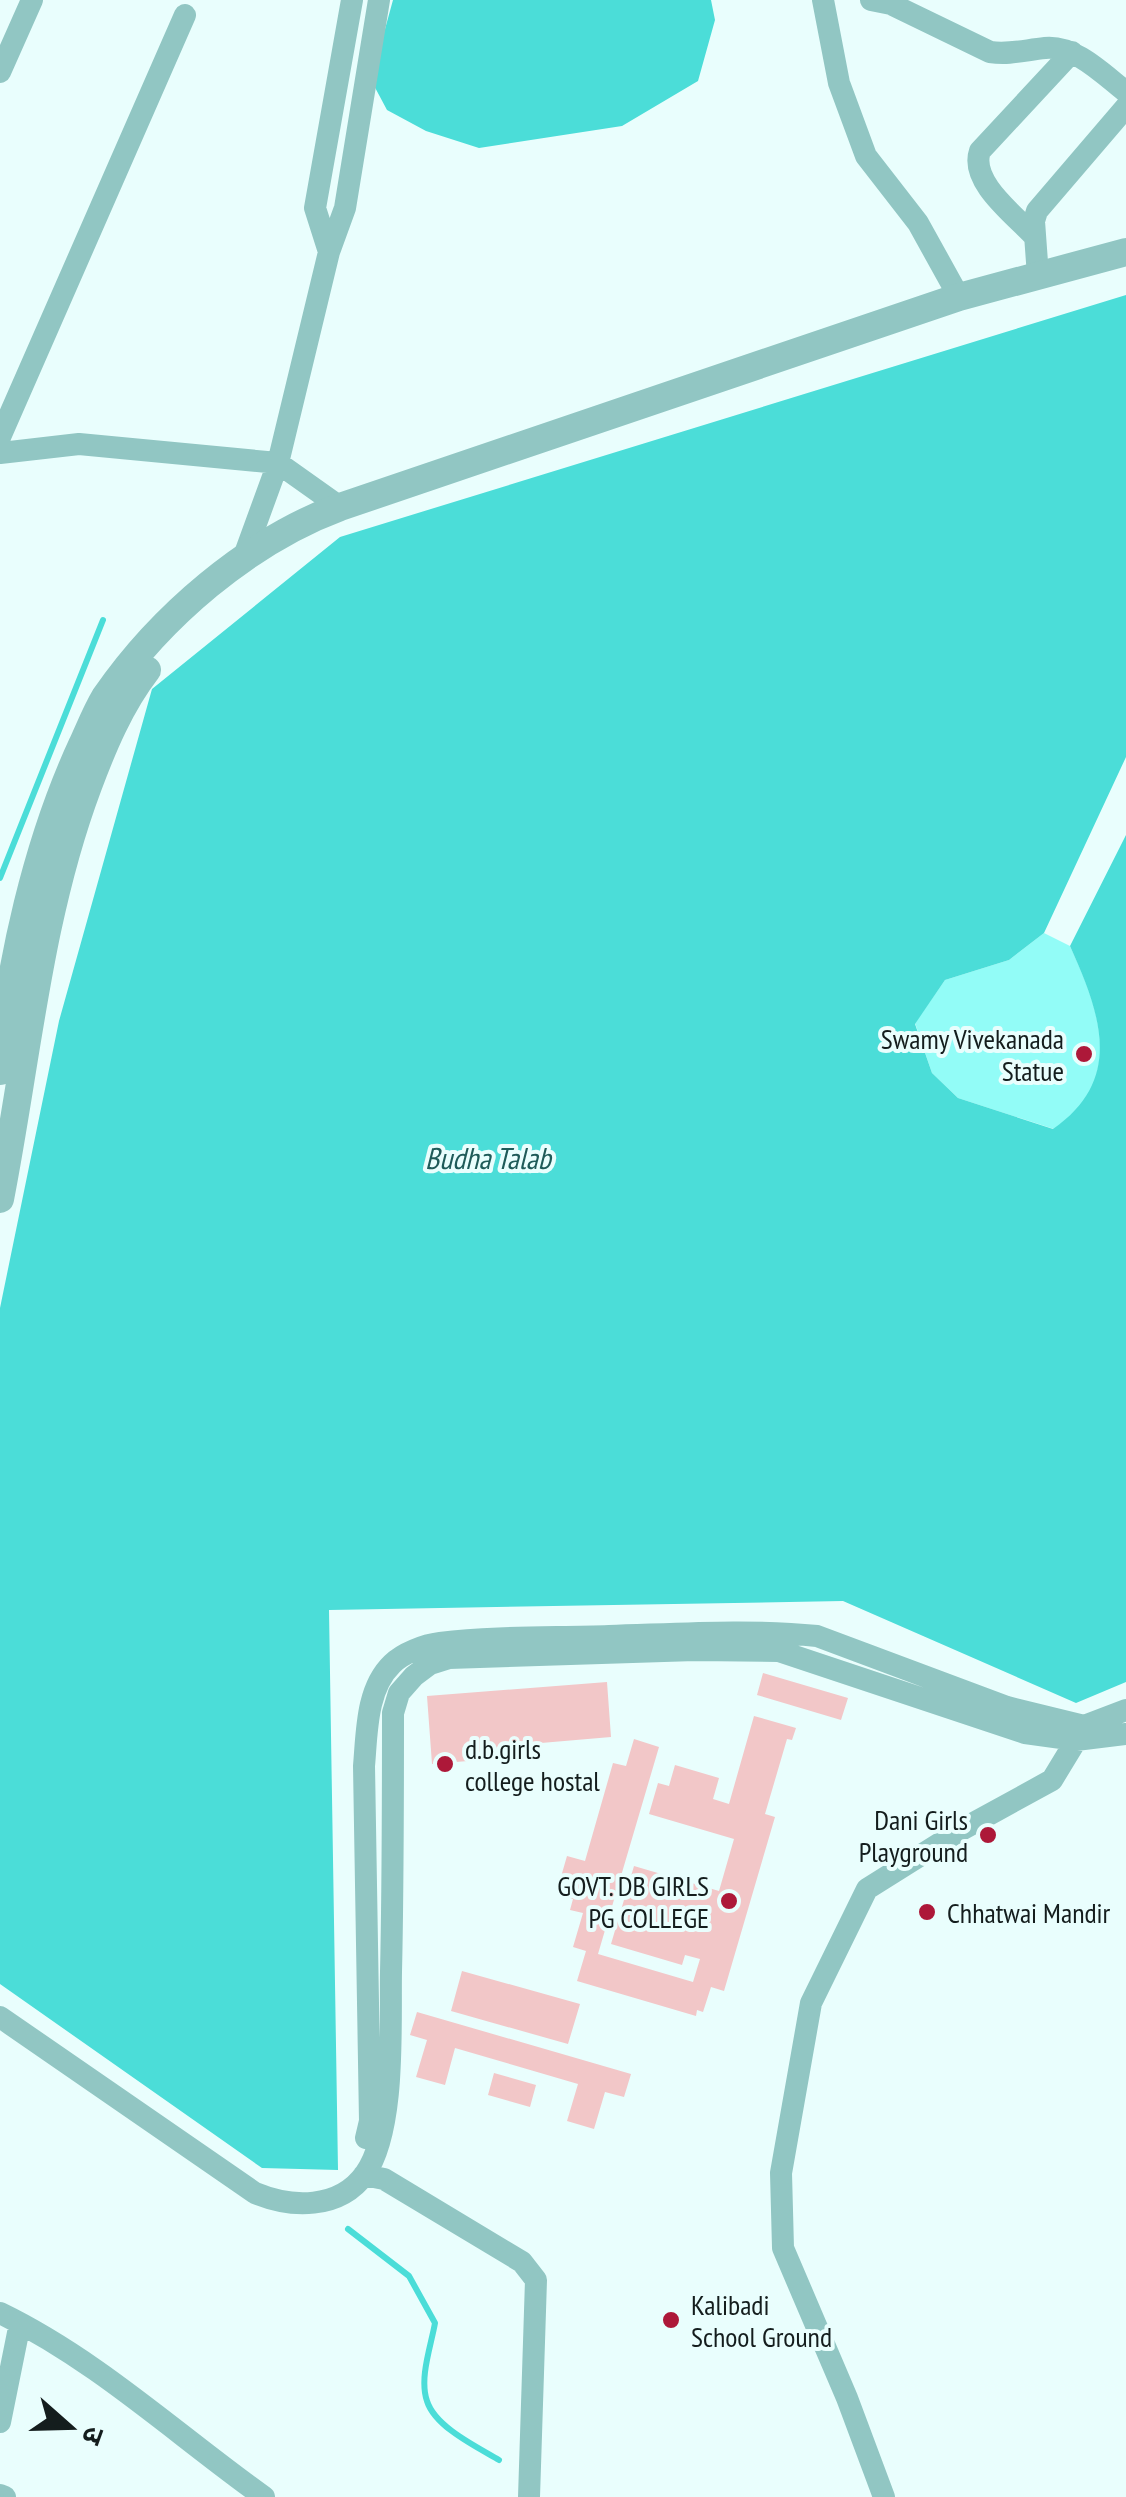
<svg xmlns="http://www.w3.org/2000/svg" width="1126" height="2497" font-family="'PT Sans Narrow','Noto Sans Devanagari',sans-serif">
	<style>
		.green { fill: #92fcf7 }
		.water { fill: #4bddd8 }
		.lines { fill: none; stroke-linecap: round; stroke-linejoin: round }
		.stream { stroke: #4bddd8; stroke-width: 6 }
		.building { fill: #f2c7c8 }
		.minor { stroke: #91c6c3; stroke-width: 22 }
		.tertiary { stroke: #91c6c3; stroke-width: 28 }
		.poi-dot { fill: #ad1839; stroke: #e9fefd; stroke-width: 4 }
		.labels { text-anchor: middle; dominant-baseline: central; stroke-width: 8; stroke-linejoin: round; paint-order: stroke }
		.poi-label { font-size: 28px; fill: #141d1d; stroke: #e9fefd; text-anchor: end }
		.water-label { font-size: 30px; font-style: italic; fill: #1f5b59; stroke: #e9fefd }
	</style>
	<rect width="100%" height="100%" fill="#e9fefd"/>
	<!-- green -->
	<path class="green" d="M 1044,933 L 1070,946 C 1094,998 1119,1058 1079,1110 C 1073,1117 1061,1123 1054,1129 L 958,1098 L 932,1073 L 915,1023 L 945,980 L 1009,960 Z"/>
	<!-- water -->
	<path class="water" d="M 393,0 L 711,0 L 715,20 L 698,81 L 622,126 L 479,148 L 426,131 L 387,110 L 371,80 Z
		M 1126,295 L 1126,757 L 1044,933 L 1009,960 L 945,980 L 915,1024 L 932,1073 L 958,1098 L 1053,1129 C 1125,1079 1100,1013 1070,946 L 1126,835 L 1126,1682 L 1076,1703 L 843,1601 L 329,1610 L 338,2170 L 262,2168 L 0,1984 L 0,1308 L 59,1021 L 152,689 L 340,537 Z"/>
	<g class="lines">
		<!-- stream -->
		<path class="stream" d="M 0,878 L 103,620
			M 348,2229 L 409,2276 L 435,2323 C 431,2346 419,2378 427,2401 C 435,2427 477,2447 499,2460"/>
	</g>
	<!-- building -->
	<path class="building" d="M 763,1673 L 848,1698 L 841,1720 L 757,1695 Z
		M 607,1682 L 611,1737 L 541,1743 L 541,1755 L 432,1764 L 427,1696 Z
		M 754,1716 L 796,1728 L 792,1740 L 787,1739 L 765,1814 L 775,1817 L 724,1991 L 711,1987 L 703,2012 L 697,2010 L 696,2016 L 577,1981 L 586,1951 L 573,1947 L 583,1913 L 570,1910 L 573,1899 L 556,1894 L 567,1856 L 585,1861 L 613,1763 L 626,1766 L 634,1739 L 659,1747 L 598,1954 L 693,1982 L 700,1959 L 685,1955 L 682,1965 L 611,1944 L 634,1866 L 719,1891 L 734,1839 L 649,1814 L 658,1783 L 669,1786 L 675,1765 L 719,1778 L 713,1799 L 729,1804 Z
		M 462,1971 L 580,2004 L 568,2044 L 451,2011 Z
		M 417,2012 L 631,2074 L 624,2097 L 605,2092 L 594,2129 L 567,2121 L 578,2084 L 455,2048 L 445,2085 L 416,2077 L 427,2040 L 410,2035 Z
		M 494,2073 L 536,2085 L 530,2107 L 488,2095 Z"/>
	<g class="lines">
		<!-- minor -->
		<path class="minor" d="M 823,0 L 839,83 L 866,156 L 918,223 L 959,297
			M 871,0 L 891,4 L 990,52 C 1010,55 1025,50 1045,48 C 1075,45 1103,74 1126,92
			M 0,72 L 32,0
			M 1035,237 C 1016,216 969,182 980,151 L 1072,52
			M 329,252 L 315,208 L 352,0
			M 1038,276 L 1034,221 L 1037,211 L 1126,107
			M 0,437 L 185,15
			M 0,453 L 79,444 L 278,463 L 340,507
			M 243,559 L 278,463 L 329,252 L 345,208 L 379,0
			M 0,2017 L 255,2193 C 291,2208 339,2210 365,2174 C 396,2130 390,2025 391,1972 C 393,1886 393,1800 393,1713 L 399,1693 L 414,1676 L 430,1664 L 449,1658 L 695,1650 L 779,1651 L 1025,1733 L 1076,1740 L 1126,1734
			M 366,2138 L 370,2121 L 364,1766 C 367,1733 366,1689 392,1664 C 403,1653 424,1645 440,1643 C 496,1636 553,1638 609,1636 C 678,1634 748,1629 817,1636 L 1007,1707 L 1084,1726 L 1126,1710
			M 364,2175 L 384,2179 L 522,2262 L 536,2280 L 529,2497
			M 0,2313 C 97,2360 177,2435 264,2497
			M 0,2422 L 20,2323
			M 0,2495 L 5,2497
			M 884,2497 L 847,2398 L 783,2248 L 781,2173 L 811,2003 L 867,1889 L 961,1830 L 1052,1780 L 1083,1729"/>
		<!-- tertiary -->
		<path class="tertiary" d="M 0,1071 C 9,965 37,842 82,745 C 89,730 96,712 105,697 C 160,617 248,541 340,507 L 959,297 L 1126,252
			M 0,1199 C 27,1061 38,919 88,786 C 103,746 120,705 147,670"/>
	</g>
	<!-- markers -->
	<g class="poi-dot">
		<circle cx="1084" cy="1054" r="10"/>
		<circle cx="445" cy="1764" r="10"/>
		<circle cx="988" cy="1835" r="10"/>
		<circle cx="729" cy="1901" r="10"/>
		<circle cx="927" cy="1912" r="10"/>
		<circle cx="671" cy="2320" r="10"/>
	</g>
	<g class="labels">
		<!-- poi labels -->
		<g class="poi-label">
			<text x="1064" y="1038">Swamy Vivekanada<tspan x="1064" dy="32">Statue</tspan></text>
			<text x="465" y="1748" text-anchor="start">d.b.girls<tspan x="465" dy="32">college hostal</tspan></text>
			<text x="968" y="1819">Dani Girls<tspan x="968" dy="32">Playground</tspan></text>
			<text x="709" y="1885">GOVT. DB GIRLS<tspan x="709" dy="32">PG COLLEGE</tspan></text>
			<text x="947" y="1912" text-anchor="start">Chhatwai Mandir</text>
			<text x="691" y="2304" text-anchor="start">Kalibadi<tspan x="691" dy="32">School Ground</tspan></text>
		</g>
		<!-- water labels -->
		<g class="water-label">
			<text x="488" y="1157">Budha Talab</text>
		</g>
	</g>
	<!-- north arrow -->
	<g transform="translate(70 2427) rotate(110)" stroke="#e9fefd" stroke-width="8" paint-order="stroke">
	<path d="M0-8L18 38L0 25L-18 38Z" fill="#141d1d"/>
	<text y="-15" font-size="28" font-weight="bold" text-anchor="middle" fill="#141d1d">उ</text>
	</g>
</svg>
